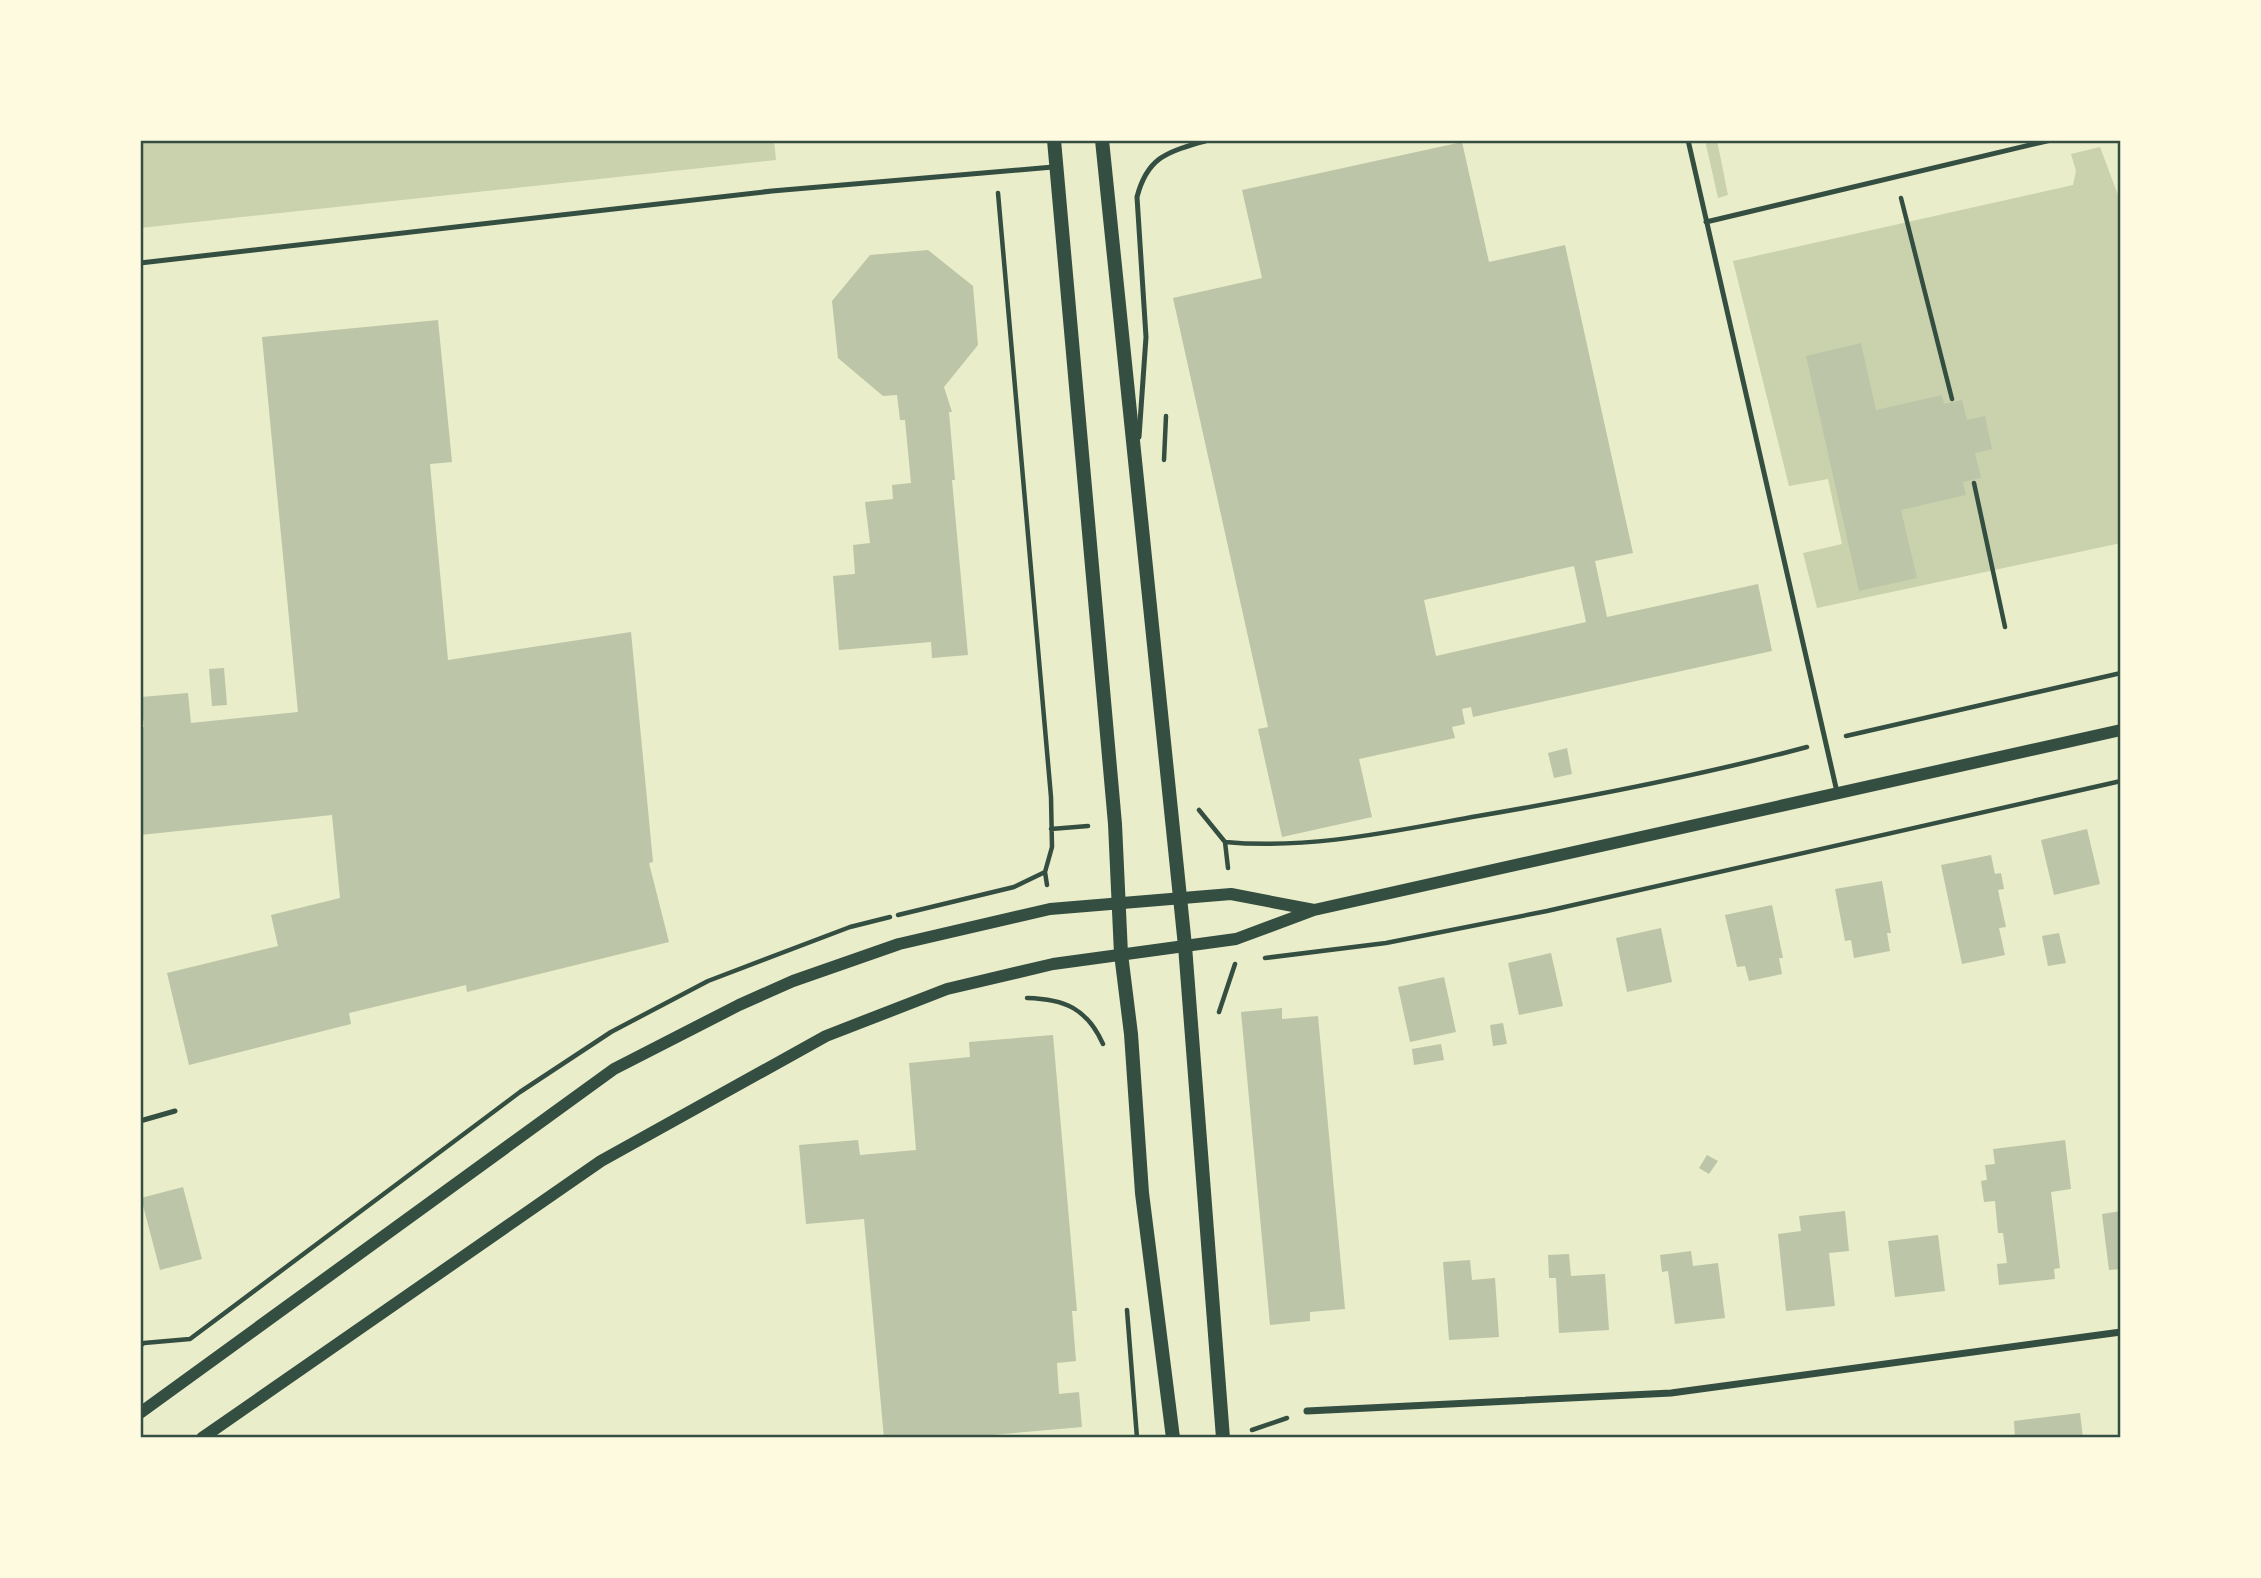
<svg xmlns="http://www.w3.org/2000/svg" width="2261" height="1578" font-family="'Titillium Web',sans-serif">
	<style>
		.green { fill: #cad2ad }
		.building { fill: #bcc5a7; fill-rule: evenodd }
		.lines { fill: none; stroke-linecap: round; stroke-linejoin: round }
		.path { stroke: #344e41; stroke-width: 4.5 }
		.service { stroke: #344e41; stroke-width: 5 }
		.minor { stroke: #344e41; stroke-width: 7 }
		.tertiary { stroke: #344e41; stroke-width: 12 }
		.secondary { stroke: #344e41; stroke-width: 14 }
		.neatline { fill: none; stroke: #344e41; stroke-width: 2.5 }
	</style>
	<rect width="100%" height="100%" fill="#e9edc9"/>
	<!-- green -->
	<path class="green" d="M 140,140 L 774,140 L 776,160 L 140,228 Z
		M 1705,140 L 1717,140 L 1728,195 L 1718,198 Z
		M 2100,147 L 2121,203 L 2121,543 L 1817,608 L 1803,553 L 1842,544 L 1828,479 L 1789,486 L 1733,261 L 2073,185 L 2076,171 L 2071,154 Z"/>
	<!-- building -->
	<path class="building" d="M 1462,142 L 1489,262 L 1565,245 L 1633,553 L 1595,561 L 1607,617 L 1758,584 L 1772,651 L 1473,717 L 1471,707 L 1462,709 L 1465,724 L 1452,727 L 1455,738 L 1359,759 L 1372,817 L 1282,837 L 1258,729 L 1268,727 L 1173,298 L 1262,278 L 1242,190 ZM 1574,566 L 1586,622 L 1436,656 L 1424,600 Z
		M 928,250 L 973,286 L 978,345 L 944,387 L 952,412 L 949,412 L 955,480 L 952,480 L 968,655 L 932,658 L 931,642 L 839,650 L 833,576 L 855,574 L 853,545 L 870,543 L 865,502 L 893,499 L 892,485 L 911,483 L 905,420 L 900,420 L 897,395 L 883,396 L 838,358 L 832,301 L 870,255 Z
		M 438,320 L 452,462 L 430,464 L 448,660 L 631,632 L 653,862 L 649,863 L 669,942 L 467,992 L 466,985 L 349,1013 L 351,1024 L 189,1065 L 167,973 L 278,946 L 271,915 L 340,898 L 332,815 L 140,835 L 140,728 L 144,727 L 141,697 L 188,693 L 191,723 L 298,712 L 262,337 Z
		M 1861,343 L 1876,410 L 1942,395 L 1944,404 L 1962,400 L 1967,420 L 1985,416 L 1992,449 L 1975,453 L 1981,478 L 1963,482 L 1966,495 L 1901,510 L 1917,578 L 1859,591 L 1806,356 Z
		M 224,668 L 227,705 L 212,706 L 209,669 Z
		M 1567,748 L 1572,774 L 1554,778 L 1548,753 Z
		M 2087,829 L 2100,884 L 2054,895 L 2041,840 Z
		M 1991,855 L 1995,874 L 2001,873 L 2004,889 L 1998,890 L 2006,927 L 1999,928 L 2005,955 L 1962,964 L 1941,865 Z
		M 1882,881 L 1891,933 L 1887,933 L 1890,951 L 1854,958 L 1851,940 L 1845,941 L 1835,889 Z
		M 1772,905 L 1783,958 L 1779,958 L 1782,974 L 1749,981 L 1745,966 L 1737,967 L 1725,915 Z
		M 1661,928 L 1672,982 L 1627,992 L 1616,938 Z
		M 2059,933 L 2066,963 L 2048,966 L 2042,936 Z
		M 1551,953 L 1563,1006 L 1519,1015 L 1508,963 Z
		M 1444,977 L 1456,1032 L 1410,1042 L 1398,987 Z
		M 1282,1008 L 1282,1019 L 1318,1016 L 1345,1309 L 1310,1312 L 1310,1321 L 1270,1325 L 1241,1012 Z
		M 1503,1023 L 1507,1044 L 1493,1046 L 1490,1025 Z
		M 1053,1035 L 1077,1311 L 1072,1311 L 1076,1361 L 1057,1363 L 1059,1394 L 1079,1392 L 1082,1427 L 957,1438 L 884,1438 L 864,1219 L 806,1224 L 799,1145 L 858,1140 L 860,1155 L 916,1150 L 909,1063 L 970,1057 L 969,1042 Z
		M 1441,1044 L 1444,1060 L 1414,1065 L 1412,1049 Z
		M 2065,1140 L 2071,1189 L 2051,1192 L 2060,1268 L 2054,1269 L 2055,1279 L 1999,1285 L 1997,1264 L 2007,1263 L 2003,1233 L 1998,1233 L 1995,1201 L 1984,1202 L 1981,1181 L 1987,1180 L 1985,1165 L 1995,1164 L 1993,1149 Z
		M 1707,1155 L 1718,1161 L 1709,1174 L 1699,1168 Z
		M 183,1187 L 202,1259 L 160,1270 L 141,1198 Z
		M 1845,1211 L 1849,1251 L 1829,1253 L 1835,1306 L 1786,1311 L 1778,1234 L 1801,1231 L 1799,1216 Z
		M 2121,1211 L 2121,1269 L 2109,1270 L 2102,1214 Z
		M 1938,1235 L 1945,1291 L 1895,1297 L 1888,1241 Z
		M 1691,1251 L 1693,1266 L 1718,1263 L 1725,1318 L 1675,1324 L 1668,1271 L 1662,1272 L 1660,1255 Z
		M 1569,1254 L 1571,1276 L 1605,1274 L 1609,1330 L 1559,1333 L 1556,1278 L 1549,1278 L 1548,1255 Z
		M 1470,1260 L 1472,1280 L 1495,1278 L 1499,1337 L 1449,1340 L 1443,1262 Z
		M 2080,1413 L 2083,1438 L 2015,1438 L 2014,1421 Z"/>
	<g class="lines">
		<!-- path -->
		<path class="path" d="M 998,193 L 1051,797 L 1052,847 L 1045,872 L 1047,885
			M 1901,198 L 1952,399
			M 1164,460 L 1166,416
			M 1974,483 L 2005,627
			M 1846,736 L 2121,673
			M 1199,810 L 1225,842 L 1228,868
			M 1051,829 L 1088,826
			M 1225,842 C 1310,850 1394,831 1478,816 C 1589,797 1699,776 1807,747
			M 898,915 L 1014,887 L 1045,872
			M 1265,958 L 1386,943 L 1547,911 L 2121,781
			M 1027,998 C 1064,999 1087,1008 1103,1044
			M 1219,1012 L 1235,964
			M 1127,1310 L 1137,1438
			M 140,1346 L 144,1343 L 190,1339 L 520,1092 L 611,1032 L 708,981 L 850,927 L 890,917
			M 1252,1430 L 1287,1418"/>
		<!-- service -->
		<path class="service" d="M 1688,140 L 1837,792
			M 1706,222 L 2051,140
			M 140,263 L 772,191 L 1053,167
			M 1139,437 L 1146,337 L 1137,197 C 1148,155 1169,152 1208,140
			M 140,1121 L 175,1111"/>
		<!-- minor -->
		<path class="minor" d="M 1307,1411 L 1671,1393 L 2121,1332"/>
		<!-- tertiary -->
		<path class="tertiary" d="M 140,1413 L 614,1069 L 739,1005 L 793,981 L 899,944 L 1050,909 L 1231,894 L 1314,910
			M 202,1438 L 601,1161 L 826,1036 L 947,989 L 1053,964 L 1236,939 L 1314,910 L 2121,730"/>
		<!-- secondary -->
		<path class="secondary" d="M 1054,140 L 1115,824 L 1121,954 L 1131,1034 L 1142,1193 L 1173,1438
			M 1102,140 L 1185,946 L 1223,1438"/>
	</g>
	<!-- border -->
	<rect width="2261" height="1578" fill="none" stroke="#fefae0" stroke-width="284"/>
	<rect x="142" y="142" width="1977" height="1294" class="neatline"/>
</svg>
